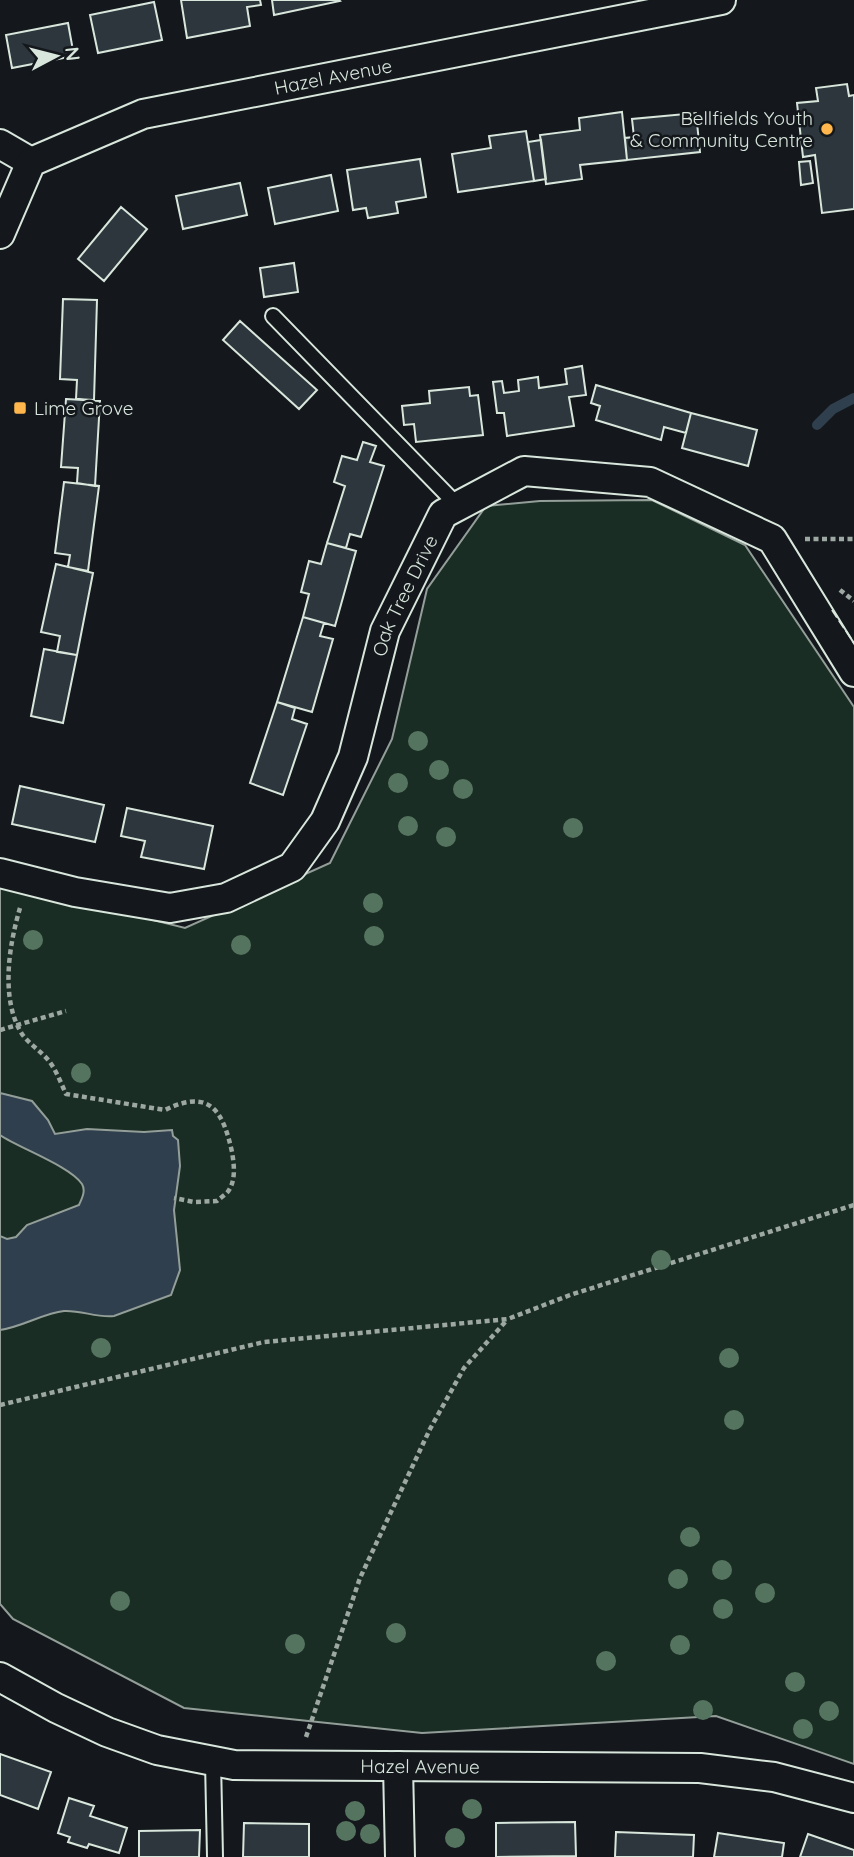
<svg xmlns="http://www.w3.org/2000/svg" width="854" height="1857" font-family="Quicksand,sans-serif">
	<style>
		.green { fill: #1a2d24; stroke: #939e99; stroke-width: 2 }
		.water { fill: #2f3f4d; stroke: #939e99; stroke-width: 2 }
		.lines { fill: none; stroke-linecap: round; stroke-linejoin: round }
		.stream { stroke: #2f3f4d; stroke-width: 10 }
		.building { fill: #2c363c; stroke: #d8e6dc; stroke-width: 2 }
		.lane-casing { stroke: #d8e6dc; stroke-width: 18 }
		.street-casing { stroke: #d8e6dc; stroke-width: 32 }
		.path { stroke: #9da8a2; stroke-width: 4.5; stroke-dasharray: 5 3.5; stroke-linecap: butt }
		.lane { stroke: #14181c; stroke-width: 14 }
		.street { stroke: #14181c; stroke-width: 28 }
		.fence { stroke: #d8e6dc; stroke-width: 2; stroke-dasharray: 9 3.5; stroke-linecap: butt }
		.tree { fill: #55745f }
		.poi-dot { fill: #ffb74d; stroke: #14181c; stroke-width: 2.5 }
		.labels { text-anchor: middle; dominant-baseline: central; stroke-width: 5; stroke-linejoin: round; paint-order: stroke }
		.street-label { font-size: 19px; fill: #d8e6dc; stroke: #14181c }
		.poi-label { font-size: 19px; fill: #d8e6dc; stroke: #14181c; text-anchor: end }
	</style>
	<rect width="100%" height="100%" fill="#14181c"/>
	<!-- green -->
	<path class="green" d="M 652,500 L 745,545 L 854,707 L 854,1764 L 716,1716 L 422,1733 L 184,1708 L 13,1619 L 0,1604 L 0,882 L 185,928 L 330,863 L 392,739 L 427,589 L 486,506 L 540,501 Z"/>
	<!-- water -->
	<path class="water" d="M 0,1093 L 32,1101 L 48,1120 L 55,1134 L 87,1129 L 144,1132 L 172,1130 L 173,1136 L 178,1140 L 180,1166 L 174,1210 L 180,1270 L 171,1295 L 114,1316 C 97,1318 81,1310 64,1311 C 44,1313 22,1327 0,1330 L 0,1236 L 7,1239 L 16,1237 L 27,1225 L 79,1205 C 82,1198 86,1191 82,1184 C 70,1166 19,1148 0,1135 Z"/>
	<g class="lines">
		<!-- stream -->
		<path class="stream" d="M 817,425 L 833,409 L 854,398"/>
	</g>
	<!-- building -->
	<path class="building" d="M 181,0 L 260,0 L 261,5 L 247,7 L 250,26 L 187,38 Z
		M 272,0 L 339,0 L 340,1 L 274,15 Z
		M 154,2 L 162,40 L 98,53 L 90,15 Z
		M 68,23 L 74,56 L 12,68 L 6,35 Z
		M 847,84 L 849,96 L 854,95 L 854,209 L 822,213 L 815,155 L 803,157 L 797,103 L 818,101 L 816,88 Z
		M 622,112 L 627,160 L 580,165 L 582,179 L 546,184 L 540,135 L 580,130 L 579,118 Z
		M 696,113 L 700,152 L 627,160 L 625,138 L 634,137 L 632,119 Z
		M 526,131 L 534,181 L 458,192 L 452,154 L 491,148 L 489,136 Z
		M 541,140 L 546,179 L 534,181 L 528,142 Z
		M 420,159 L 426,197 L 396,202 L 398,213 L 368,218 L 366,208 L 353,210 L 347,170 Z
		M 810,161 L 813,183 L 801,185 L 799,162 Z
		M 331,175 L 338,211 L 275,224 L 268,188 Z
		M 240,183 L 247,215 L 183,229 L 176,196 Z
		M 121,207 L 147,229 L 104,281 L 78,259 Z
		M 294,263 L 298,292 L 264,297 L 260,268 Z
		M 63,299 L 97,300 L 94,400 L 76,399 L 77,380 L 60,379 Z
		M 240,321 L 317,390 L 299,409 L 223,340 Z
		M 582,366 L 586,395 L 569,397 L 574,426 L 507,436 L 504,413 L 497,413 L 493,382 L 502,381 L 504,393 L 519,391 L 518,380 L 538,377 L 539,388 L 567,384 L 565,369 Z
		M 596,385 L 691,413 L 686,433 L 664,427 L 661,440 L 596,420 L 600,406 L 591,403 Z
		M 469,387 L 470,396 L 478,395 L 483,435 L 416,442 L 414,424 L 404,425 L 402,406 L 430,403 L 429,391 Z
		M 66,399 L 100,401 L 95,486 L 77,483 L 78,468 L 61,467 Z
		M 691,413 L 757,430 L 748,466 L 682,448 Z
		M 363,442 L 376,446 L 370,462 L 384,466 L 361,537 L 350,534 L 346,548 L 327,543 L 345,486 L 334,482 L 342,456 L 357,460 Z
		M 64,482 L 99,486 L 88,571 L 68,567 L 70,555 L 55,553 Z
		M 327,543 L 356,551 L 335,626 L 303,617 L 309,594 L 301,592 L 309,561 L 321,564 Z
		M 56,564 L 93,573 L 77,655 L 57,652 L 60,636 L 41,632 Z
		M 303,617 L 324,623 L 320,636 L 333,639 L 312,712 L 277,702 Z
		M 44,649 L 77,655 L 63,723 L 31,716 Z
		M 277,702 L 295,708 L 292,719 L 307,724 L 283,795 L 250,783 Z
		M 20,786 L 104,805 L 95,842 L 12,824 Z
		M 127,808 L 213,826 L 204,869 L 141,857 L 145,841 L 121,836 Z
		M 0,1754 L 51,1772 L 38,1809 L 0,1795 Z
		M 69,1798 L 94,1806 L 90,1816 L 127,1828 L 119,1853 L 89,1844 L 87,1848 L 68,1842 L 70,1837 L 58,1833 Z
		M 575,1822 L 576,1856 L 496,1857 L 496,1823 Z
		M 244,1823 L 309,1824 L 309,1857 L 243,1857 Z
		M 200,1830 L 199,1857 L 139,1857 L 139,1831 Z
		M 616,1832 L 694,1835 L 693,1857 L 615,1857 Z
		M 718,1833 L 784,1843 L 782,1857 L 714,1857 Z
		M 808,1834 L 854,1850 L 854,1857 L 800,1857 Z"/>
	<g class="lines">
		<!-- lane casing -->
		<g class="lane-casing">
			<path id="lane" d="M 273,316 L 458,506
				M 213,1761 L 215,1857"/>
		</g>
		<!-- street casing -->
		<g class="street-casing">
			<g id="street">
				<path d="M 0,144 L 31,162"/>
				<path id="s1" d="M 0,234 L 31,162 L 143,114 L 721,0"/>
				<path id="s2" d="M 0,873 L 75,892 L 170,908 L 226,898 L 292,867 L 325,821 L 353,757 L 385,631 L 443,514 L 524,471 L 650,482 L 772,539 L 854,672"/>
				<path id="s3" d="M 0,1677 L 56,1708 L 107,1732 L 157,1750 L 234,1765 L 700,1768 L 774,1777 L 854,1798"/>
				<path d="M 398,1766 L 400,1857"/>
			</g>
		</g>
		<!-- path -->
		<path class="path" d="M 805,539 L 854,539
			M 840,590 L 854,601
			M 20,908 C 9,945 0,999 22,1034 C 29,1044 41,1051 49,1061 C 56,1070 61,1083 66,1094 L 165,1110 C 210,1088 223,1111 232,1152 C 234,1164 236,1179 229,1190 C 227,1194 220,1198 217,1201 L 194,1202 L 174,1198
			M 0,1030 L 66,1011
			M 0,1405 L 264,1342 L 508,1319 L 570,1295 L 854,1205
			M 306,1737 L 360,1578 L 430,1429 L 464,1368 L 507,1320"/>
		<!-- lane -->
		<use href="#lane" class="lane"/>
		<!-- street -->
		<use href="#street" class="street"/>
		<!-- fence -->
		<path class="fence" d="M 832,610 L 854,643"/>
	</g>
	<!-- trees -->
	<g class="tree">
		<circle cx="418" cy="741" r="10"/>
		<circle cx="439" cy="770" r="10"/>
		<circle cx="398" cy="783" r="10"/>
		<circle cx="463" cy="789" r="10"/>
		<circle cx="408" cy="826" r="10"/>
		<circle cx="573" cy="828" r="10"/>
		<circle cx="446" cy="837" r="10"/>
		<circle cx="373" cy="903" r="10"/>
		<circle cx="374" cy="936" r="10"/>
		<circle cx="33" cy="940" r="10"/>
		<circle cx="241" cy="945" r="10"/>
		<circle cx="81" cy="1073" r="10"/>
		<circle cx="661" cy="1260" r="10"/>
		<circle cx="101" cy="1348" r="10"/>
		<circle cx="729" cy="1358" r="10"/>
		<circle cx="734" cy="1420" r="10"/>
		<circle cx="690" cy="1537" r="10"/>
		<circle cx="722" cy="1570" r="10"/>
		<circle cx="678" cy="1579" r="10"/>
		<circle cx="765" cy="1593" r="10"/>
		<circle cx="120" cy="1601" r="10"/>
		<circle cx="723" cy="1609" r="10"/>
		<circle cx="396" cy="1633" r="10"/>
		<circle cx="295" cy="1644" r="10"/>
		<circle cx="680" cy="1645" r="10"/>
		<circle cx="606" cy="1661" r="10"/>
		<circle cx="795" cy="1682" r="10"/>
		<circle cx="703" cy="1710" r="10"/>
		<circle cx="829" cy="1711" r="10"/>
		<circle cx="803" cy="1729" r="10"/>
		<circle cx="472" cy="1809" r="10"/>
		<circle cx="355" cy="1811" r="10"/>
		<circle cx="346" cy="1831" r="10"/>
		<circle cx="370" cy="1834" r="10"/>
		<circle cx="455" cy="1838" r="10"/>
	</g>
	<!-- markers -->
	<g class="poi-dot">
		<circle cx="827" cy="129" r="7"/>
		<rect x="13" y="401" width="14" height="14" rx="3.5"/>
	</g>
	<g class="labels">
		<!-- street labels -->
		<g class="street-label">
			<text stroke="none"><textPath href="#s1" startOffset="394">Hazel Avenue</textPath></text>
			<text stroke="none"><textPath href="#s2" startOffset="600">Oak Tree Drive</textPath></text>
			<text stroke="none"><textPath href="#s3" startOffset="438">Hazel Avenue</textPath></text>
		</g>
		<!-- poi labels -->
		<g class="poi-label">
			<text x="813" y="118">Bellfields Youth<tspan x="813" dy="22">&amp; Community Centre</tspan></text>
			<text x="34" y="408" text-anchor="start">Lime Grove</text>
		</g>
	</g>
	<!-- north arrow -->
	<g transform="translate(56 56) rotate(83)" stroke="#14181c" stroke-width="5" paint-order="stroke">
	<path d="M0-5L12 26L0 18L-12 26Z" fill="#d8e6dc"/>
	<text y="-10" font-size="19" font-weight="bold" text-anchor="middle" fill="#d8e6dc">N</text>
	</g>
</svg>
